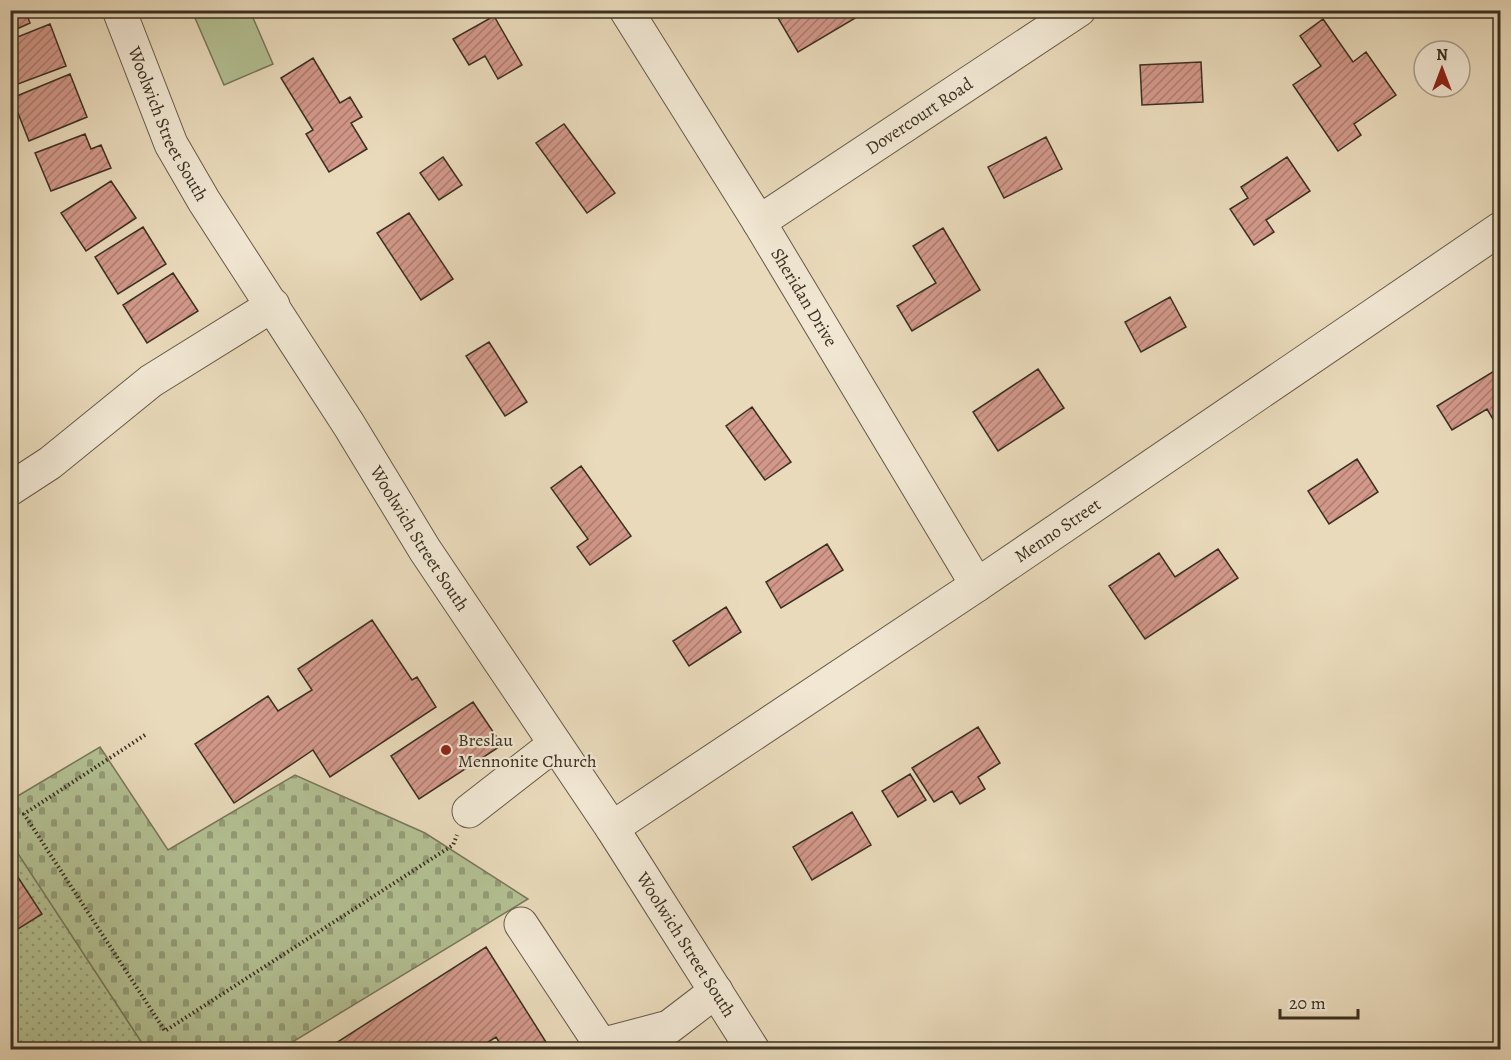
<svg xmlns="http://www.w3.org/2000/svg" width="1511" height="1060" font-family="Alegreya,serif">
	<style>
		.grass { fill: url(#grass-dots); stroke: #77785a; stroke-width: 1.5 }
		.cemetery { fill: url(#cemetery-stones); stroke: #77785a; stroke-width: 1.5 }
		.green { fill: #b3c093; stroke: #77785a; stroke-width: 1.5 }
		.building { fill: url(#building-hatch); stroke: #3b3021; stroke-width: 1.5 }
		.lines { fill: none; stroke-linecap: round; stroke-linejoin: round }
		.minor-casing { stroke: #665a48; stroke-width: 35 }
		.path { stroke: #3b3021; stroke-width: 4; stroke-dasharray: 1.5 3; stroke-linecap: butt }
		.minor { stroke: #f1e7d3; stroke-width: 33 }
		.poi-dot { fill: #8f2418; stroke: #f1e7d3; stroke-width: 2 }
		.labels { text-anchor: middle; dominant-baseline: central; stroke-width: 4.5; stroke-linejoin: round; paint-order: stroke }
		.street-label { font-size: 18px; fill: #3b3021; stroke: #f1e7d3 }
		.poi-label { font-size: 18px; fill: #3b3021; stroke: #f1e7d3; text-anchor: start }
	</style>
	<defs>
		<pattern id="grass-dots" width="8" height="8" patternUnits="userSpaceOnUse" patternTransform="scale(1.5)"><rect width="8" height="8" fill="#b3c093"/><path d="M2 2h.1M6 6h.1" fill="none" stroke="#939c78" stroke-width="1.8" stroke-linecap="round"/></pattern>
		<pattern id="cemetery-stones" width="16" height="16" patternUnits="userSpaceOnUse" patternTransform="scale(1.5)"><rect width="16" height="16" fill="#b3c093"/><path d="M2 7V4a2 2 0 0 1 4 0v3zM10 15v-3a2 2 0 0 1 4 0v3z" fill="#939c78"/></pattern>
		<pattern id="building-hatch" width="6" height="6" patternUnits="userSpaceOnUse" patternTransform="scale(1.5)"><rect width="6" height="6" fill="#d2988a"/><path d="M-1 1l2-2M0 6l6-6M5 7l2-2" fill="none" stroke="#ac7c70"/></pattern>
	</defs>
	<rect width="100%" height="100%" fill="#e9dabb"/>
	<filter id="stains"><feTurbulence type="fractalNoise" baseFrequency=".00333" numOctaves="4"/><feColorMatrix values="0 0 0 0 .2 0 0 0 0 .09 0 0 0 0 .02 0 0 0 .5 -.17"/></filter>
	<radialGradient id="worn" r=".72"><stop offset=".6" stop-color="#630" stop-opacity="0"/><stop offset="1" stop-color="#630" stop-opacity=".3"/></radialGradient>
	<!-- grass -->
	<path class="grass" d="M 11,842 L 146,1049 L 11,1049 Z"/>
	<!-- cemetery -->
	<path class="cemetery" d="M 100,747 L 168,850 L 295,775 L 425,833 L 528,899 L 281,1049 L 146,1049 L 11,843 L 11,800 Z"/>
	<!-- green -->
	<path class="green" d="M 192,11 L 250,11 L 273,64 L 224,85 Z"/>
	<!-- building -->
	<path class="building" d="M 10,10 L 25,10 L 30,23 L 10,32 Z
		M 779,10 L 853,10 L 857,17 L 798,52 L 775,13 Z
		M 494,16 L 522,65 L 498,79 L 485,56 L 469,65 L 453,39 Z
		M 1323,19 L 1353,62 L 1366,52 L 1396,95 L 1354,124 L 1361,135 L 1338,151 L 1293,85 L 1321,66 L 1300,36 Z
		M 50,24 L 66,66 L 10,87 L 10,40 Z
		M 313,58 L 340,103 L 350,97 L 362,117 L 351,123 L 367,149 L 329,172 L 306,134 L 313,130 L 281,78 Z
		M 1201,62 L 1203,102 L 1142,105 L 1140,65 Z
		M 70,74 L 87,117 L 29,141 L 12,98 Z
		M 564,124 L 615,193 L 587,213 L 536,143 Z
		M 85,134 L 91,149 L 101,145 L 111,168 L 51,191 L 35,153 Z
		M 1046,137 L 1062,169 L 1004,198 L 988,167 Z
		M 443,157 L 462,185 L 439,200 L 420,173 Z
		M 1287,157 L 1310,191 L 1266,220 L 1274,232 L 1254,245 L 1230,209 L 1248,198 L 1241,187 Z
		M 111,181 L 136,218 L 86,251 L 61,213 Z
		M 409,213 L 453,279 L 421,300 L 377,233 Z
		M 143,227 L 166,264 L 118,294 L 95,257 Z
		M 943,228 L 980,290 L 912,331 L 897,306 L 936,283 L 913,246 Z
		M 173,273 L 198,311 L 147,343 L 123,305 Z
		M 1170,297 L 1186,327 L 1141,352 L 1125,322 Z
		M 489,342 L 527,402 L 505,416 L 466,356 Z
		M 1499,368 L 1500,431 L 1487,409 L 1452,430 L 1437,406 Z
		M 1038,369 L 1064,408 L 998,451 L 973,412 Z
		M 752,407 L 791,462 L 765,480 L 726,426 Z
		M 1357,459 L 1378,492 L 1329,524 L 1308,491 Z
		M 581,466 L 631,536 L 590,565 L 577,547 L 588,539 L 551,488 Z
		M 827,544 L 843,570 L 781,608 L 766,582 Z
		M 1218,549 L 1238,578 L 1145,639 L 1109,586 L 1159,553 L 1175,577 Z
		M 726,607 L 741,632 L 689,666 L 673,641 Z
		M 372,620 L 412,680 L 417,677 L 436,707 L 330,777 L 313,750 L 234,803 L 195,744 L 268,696 L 278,711 L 312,690 L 298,669 Z
		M 473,702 L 502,745 L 419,799 L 391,756 Z
		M 978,727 L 1000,763 L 978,777 L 985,789 L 960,804 L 952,791 L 934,802 L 912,768 Z
		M 910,774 L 926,800 L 898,817 L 882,791 Z
		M 852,812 L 871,845 L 812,880 L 793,847 Z
		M 10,865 L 42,914 L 10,934 Z
		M 486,947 L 551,1050 L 504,1050 L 496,1037 L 476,1050 L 325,1050 Z"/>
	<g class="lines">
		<!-- minor casing -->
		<g class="minor-casing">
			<g id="minor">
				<path id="s1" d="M 119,10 L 171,144 L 204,201 L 349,425 L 425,550 L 612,828 L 753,1050"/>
				<path id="s2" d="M 626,10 L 759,222 L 977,585"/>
				<path id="s3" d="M 759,222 L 1079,10"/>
				<path d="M 10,489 L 50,463 L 151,381 L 273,305"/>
				<path d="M 469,811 L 555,744"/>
				<path id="s4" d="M 612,828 L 977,585 L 1500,229"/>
				<path d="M 521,924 L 601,1045 L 669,1027 L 716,991"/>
			</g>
		</g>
		<!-- path -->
		<path class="path" d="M 145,735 L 24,814 L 165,1031 L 453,845 L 457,835"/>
		<!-- minor -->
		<use href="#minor" class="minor"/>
	</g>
	<!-- markers -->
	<circle class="poi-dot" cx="446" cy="750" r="6"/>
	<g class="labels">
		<!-- street labels -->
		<g class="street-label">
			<text stroke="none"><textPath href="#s3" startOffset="192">Dovercourt Road</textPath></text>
			<text stroke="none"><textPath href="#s1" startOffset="124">Woolwich Street South</textPath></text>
			<text stroke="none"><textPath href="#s2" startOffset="338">Sheridan Drive</textPath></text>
			<text stroke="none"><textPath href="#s4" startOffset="536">Menno Street</textPath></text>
			<text stroke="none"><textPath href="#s1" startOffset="610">Woolwich Street South</textPath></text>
			<text stroke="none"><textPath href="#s1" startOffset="1096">Woolwich Street South</textPath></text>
		</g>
		<!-- poi labels -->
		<g class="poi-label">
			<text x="458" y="740">Breslau<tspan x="458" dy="21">Mennonite Church</tspan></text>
		</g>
	</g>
	<!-- margin -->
	<rect width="1511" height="1060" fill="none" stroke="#e9dabb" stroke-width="36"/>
	<rect x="12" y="12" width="1487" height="1036" fill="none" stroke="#3b3021" stroke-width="3"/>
	<rect x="18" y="18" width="1475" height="1024" fill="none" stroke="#3b3021" stroke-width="1.5"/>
	<!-- north arrow -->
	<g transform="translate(1442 69)"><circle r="28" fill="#f1e7d3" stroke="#a89e8c" stroke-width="1.5"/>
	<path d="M0-4.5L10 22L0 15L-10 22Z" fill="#8f2418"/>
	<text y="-9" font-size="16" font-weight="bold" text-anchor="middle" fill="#3b3021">N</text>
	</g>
	<!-- scale -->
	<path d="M1280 1009v9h78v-9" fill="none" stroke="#3b3021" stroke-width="3"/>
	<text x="1289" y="1009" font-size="18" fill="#3b3021" stroke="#f1e7d3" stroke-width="4.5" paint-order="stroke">20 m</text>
	<rect width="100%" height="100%" filter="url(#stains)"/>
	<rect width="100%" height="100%" fill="url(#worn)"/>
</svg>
